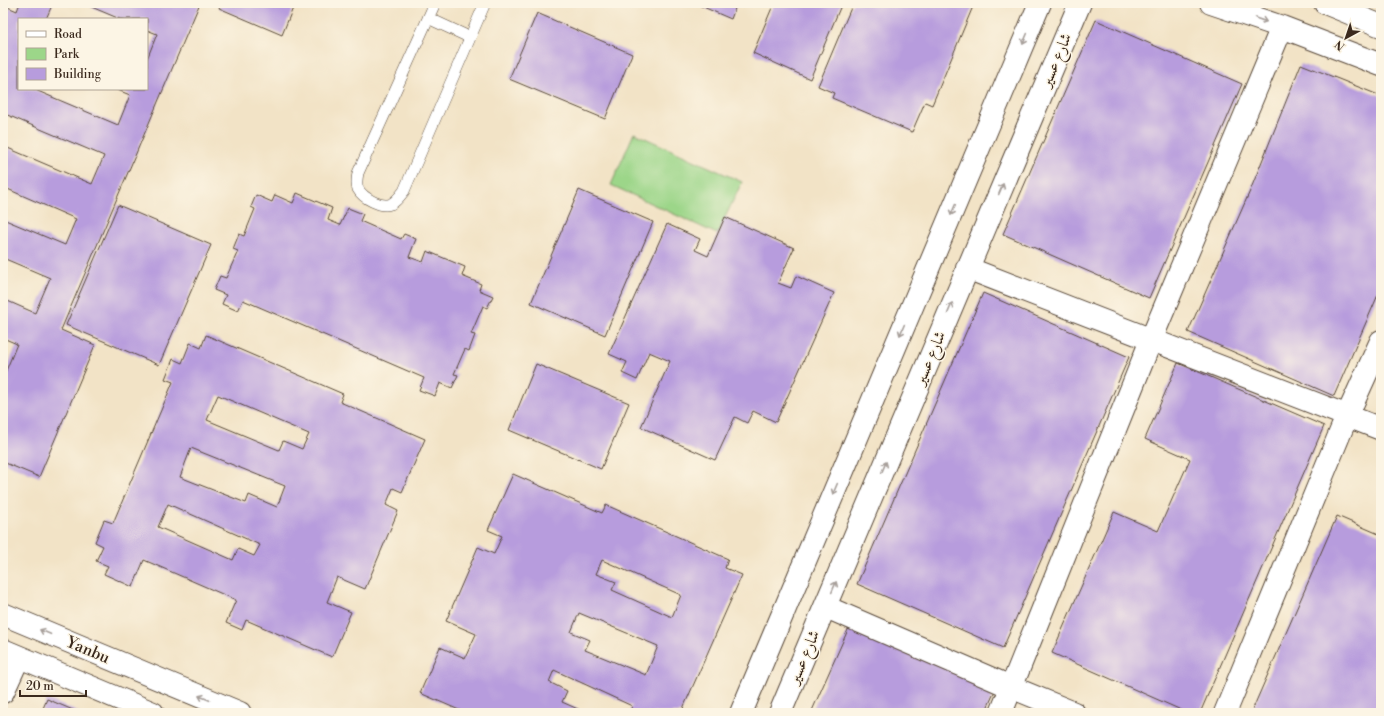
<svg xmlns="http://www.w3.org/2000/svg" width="1384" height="716" font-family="'Libre Bodoni',Amiri,serif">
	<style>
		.green { fill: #9cd689; stroke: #6c8054 }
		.building { fill: #b79cdd; fill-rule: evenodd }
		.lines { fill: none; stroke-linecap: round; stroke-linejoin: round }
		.lane-casing { stroke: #564637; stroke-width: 12 }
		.street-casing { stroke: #564637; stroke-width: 24 }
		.lane { stroke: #fff; stroke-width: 11 }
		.street { stroke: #fff; stroke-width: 22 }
		.oneway { stroke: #a79f9a }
		.labels { text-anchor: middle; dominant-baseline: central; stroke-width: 3; stroke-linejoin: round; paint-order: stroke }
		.street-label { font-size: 16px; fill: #3b2a1e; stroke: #fcf5e5 }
	</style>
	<rect width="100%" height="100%" fill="#fcf5e5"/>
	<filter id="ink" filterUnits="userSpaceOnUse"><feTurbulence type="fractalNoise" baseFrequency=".025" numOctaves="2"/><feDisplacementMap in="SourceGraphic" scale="8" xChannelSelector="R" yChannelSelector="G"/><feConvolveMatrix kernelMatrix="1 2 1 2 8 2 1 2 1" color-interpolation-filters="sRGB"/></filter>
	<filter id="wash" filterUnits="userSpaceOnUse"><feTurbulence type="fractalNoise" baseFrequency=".012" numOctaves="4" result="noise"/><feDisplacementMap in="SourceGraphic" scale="16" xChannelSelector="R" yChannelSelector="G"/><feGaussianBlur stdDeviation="0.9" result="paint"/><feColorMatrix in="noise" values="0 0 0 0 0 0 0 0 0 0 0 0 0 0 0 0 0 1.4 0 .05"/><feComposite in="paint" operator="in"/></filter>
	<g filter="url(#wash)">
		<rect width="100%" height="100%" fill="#f2e3c6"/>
		<!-- green -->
		<path class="green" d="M 634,133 L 742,182 L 717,234 L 611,185 Z"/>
		<g id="blocks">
			<!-- building -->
			<path class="building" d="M 20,3 L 53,3 L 46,19 L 19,19 L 19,89 L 33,89 L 118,125 L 130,95 L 115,89 L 147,89 L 147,59 L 157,34 L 147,30 L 147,19 L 120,19 L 82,3 L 200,3 L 61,330 L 95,345 L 39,477 L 3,462 L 3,378 L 17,344 L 3,338 L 3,299 L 35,313 L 50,278 L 3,258 L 3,219 L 65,245 L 76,219 L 3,187 L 3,146 L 92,184 L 104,156 L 5,114 L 3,117 L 3,43 L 4,41 L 3,40 L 3,5 L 17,11 Z
				M 221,3 L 295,3 L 282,35 L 219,8 Z
				M 694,3 L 737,3 L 731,19 Z
				M 774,3 L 842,3 L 810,79 L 753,53 Z
				M 853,3 L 972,3 L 974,4 L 932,105 L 925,102 L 912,132 L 832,98 L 834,93 L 818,86 Z
				M 537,13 L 632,54 L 605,119 L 509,79 Z
				M 1096,20 L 1242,84 L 1149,298 L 1003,234 Z
				M 1301,64 L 1381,96 L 1381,288 L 1334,396 L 1188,332 L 1250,191 Z
				M 579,190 L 653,222 L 605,335 L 531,303 Z
				M 297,193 L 332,208 L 328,220 L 340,225 L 348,208 L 363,214 L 360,221 L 401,239 L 404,234 L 416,239 L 409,257 L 423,262 L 427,251 L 465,267 L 462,276 L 481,284 L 479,290 L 493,296 L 487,308 L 483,306 L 471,334 L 475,335 L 469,351 L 465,349 L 454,374 L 458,375 L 452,388 L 440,383 L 435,396 L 419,390 L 424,378 L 243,300 L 238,311 L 222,304 L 226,295 L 214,290 L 220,276 L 226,278 L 238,251 L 233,249 L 239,234 L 244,236 L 255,209 L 251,207 L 256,195 L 272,202 L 275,195 L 293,203 Z
				M 118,205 L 211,245 L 159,365 L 66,325 Z
				M 725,217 L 794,248 L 778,283 L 791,288 L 796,276 L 834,293 L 776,422 L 753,411 L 747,423 L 735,417 L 715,460 L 641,427 L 670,361 L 649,352 L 637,380 L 622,373 L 627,362 L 609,354 L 667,224 L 700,239 L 695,250 L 708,256 Z
				M 983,293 L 1129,357 L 1003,648 L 857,584 Z
				M 206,335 L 343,394 L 340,402 L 425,439 L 402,492 L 393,488 L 386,505 L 398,511 L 365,589 L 337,577 L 327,602 L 351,612 L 332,657 L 246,620 L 242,630 L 226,623 L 236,600 L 144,560 L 133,587 L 104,574 L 108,566 L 96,561 L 103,546 L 95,542 L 104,520 L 113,523 L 173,382 L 165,379 L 173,359 L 182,363 L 190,343 L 201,348 ZM 218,395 L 309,434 L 302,449 L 283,441 L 279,450 L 207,420 ZM 191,448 L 285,486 L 277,507 L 249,495 L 246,503 L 180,477 ZM 168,504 L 260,545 L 254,556 L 238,549 L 233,560 L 158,527 Z
				M 1178,363 L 1324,426 L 1200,713 L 1188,713 L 1052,653 L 1114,512 L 1158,531 L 1190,459 L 1145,439 Z
				M 536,364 L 629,403 L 601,469 L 509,430 Z
				M 513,474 L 602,513 L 606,505 L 728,559 L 725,568 L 742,575 L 681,713 L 629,713 L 632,706 L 554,670 L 549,682 L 567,691 L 562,702 L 587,713 L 466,713 L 420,693 L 440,647 L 465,658 L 476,634 L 446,621 L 478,547 L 494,554 L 502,536 L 488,530 ZM 602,560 L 681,595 L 672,617 L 612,590 L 616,582 L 596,574 ZM 579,613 L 658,646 L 646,675 L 585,650 L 590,640 L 571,632 Z
				M 1337,516 L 1381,535 L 1381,713 L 1251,713 Z
				M 851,623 L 997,686 L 985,713 L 811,713 Z
				M 47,699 L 80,713 L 41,713 Z"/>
		</g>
	</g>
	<g filter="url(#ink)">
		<use href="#blocks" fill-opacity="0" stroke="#564637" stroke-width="1"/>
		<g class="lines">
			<!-- lane casing -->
			<g class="lane-casing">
				<path id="lane" d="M 435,3 L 358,173 C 357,178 356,184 358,189 C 363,198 381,208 391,204 C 397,201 400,196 404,191 L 485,3
					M 428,18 L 469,37"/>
			</g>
			<!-- street casing -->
			<g class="street-casing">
				<path id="street" d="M 1211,3 L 1282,27 L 1381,65
					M 1325,3 L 1381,26
					M 967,268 L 1381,429
					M 826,607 L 1011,687 L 1074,713
					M 3,614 L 240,713
					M 3,650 L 153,713
					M 3,692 L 19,657
					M 741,713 L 1040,3
					M 780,713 L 1080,3
					M 1001,713 L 1151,340 L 1282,27
					M 1225,713 L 1347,416 L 1381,341"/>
			</g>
			<!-- lane -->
			<use href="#lane" class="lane"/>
			<!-- street -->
			<use href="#street" class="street"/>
		</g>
		<!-- one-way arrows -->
		<defs><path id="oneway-shaft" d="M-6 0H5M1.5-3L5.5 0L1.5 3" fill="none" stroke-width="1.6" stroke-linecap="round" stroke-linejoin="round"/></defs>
		<g class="oneway">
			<use href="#oneway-shaft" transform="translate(1261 20) rotate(19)"/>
			<use href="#oneway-shaft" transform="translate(1025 39) rotate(113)"/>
			<use href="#oneway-shaft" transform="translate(1001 189) rotate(-67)"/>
			<use href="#oneway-shaft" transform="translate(953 210) rotate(113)"/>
			<use href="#oneway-shaft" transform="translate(950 308) rotate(-67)"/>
			<use href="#oneway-shaft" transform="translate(902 330) rotate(113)"/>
			<use href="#oneway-shaft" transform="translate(884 467) rotate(-67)"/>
			<use href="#oneway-shaft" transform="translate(835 489) rotate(113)"/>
			<use href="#oneway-shaft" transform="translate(834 587) rotate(-67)"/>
			<use href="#oneway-shaft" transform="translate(45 632) rotate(-157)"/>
			<use href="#oneway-shaft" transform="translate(204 698) rotate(-157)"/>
		</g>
	</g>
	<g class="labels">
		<!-- street labels -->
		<g class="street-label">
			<text transform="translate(1056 60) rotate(-67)">شارع عسير</text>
			<text transform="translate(930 358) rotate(-67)">شارع عسير</text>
			<text transform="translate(88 650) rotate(23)">Yanbu</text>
			<text transform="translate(804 657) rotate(-67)">شارع عسير</text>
		</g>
	</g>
	<!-- margin -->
	<rect width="1384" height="716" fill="none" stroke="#fcf5e5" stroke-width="16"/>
	<!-- legend -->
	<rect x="18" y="18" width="130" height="72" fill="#fcf5e5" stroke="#afa495"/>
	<rect x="26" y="31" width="20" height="6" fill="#ffffff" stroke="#afa495"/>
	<text x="54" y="38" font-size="12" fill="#3b2a1e">Road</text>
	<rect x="26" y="48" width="20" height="12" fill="#9cd689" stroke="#afa495"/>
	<text x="54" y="58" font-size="12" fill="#3b2a1e">Park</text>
	<rect x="26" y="68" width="20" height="12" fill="#b79cdd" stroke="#afa495"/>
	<text x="54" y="78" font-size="12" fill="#3b2a1e">Building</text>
	<!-- north arrow -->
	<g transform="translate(1346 38) rotate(220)" stroke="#fcf5e5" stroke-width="3" paint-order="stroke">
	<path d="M0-3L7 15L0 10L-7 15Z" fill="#3b2a1e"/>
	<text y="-6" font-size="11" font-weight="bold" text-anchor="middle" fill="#3b2a1e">N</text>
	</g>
	<!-- scale -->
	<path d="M20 690v6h66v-6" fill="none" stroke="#3b2a1e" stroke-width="2"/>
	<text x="26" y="690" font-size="12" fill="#3b2a1e" stroke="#fcf5e5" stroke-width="3" paint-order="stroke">20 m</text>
</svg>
